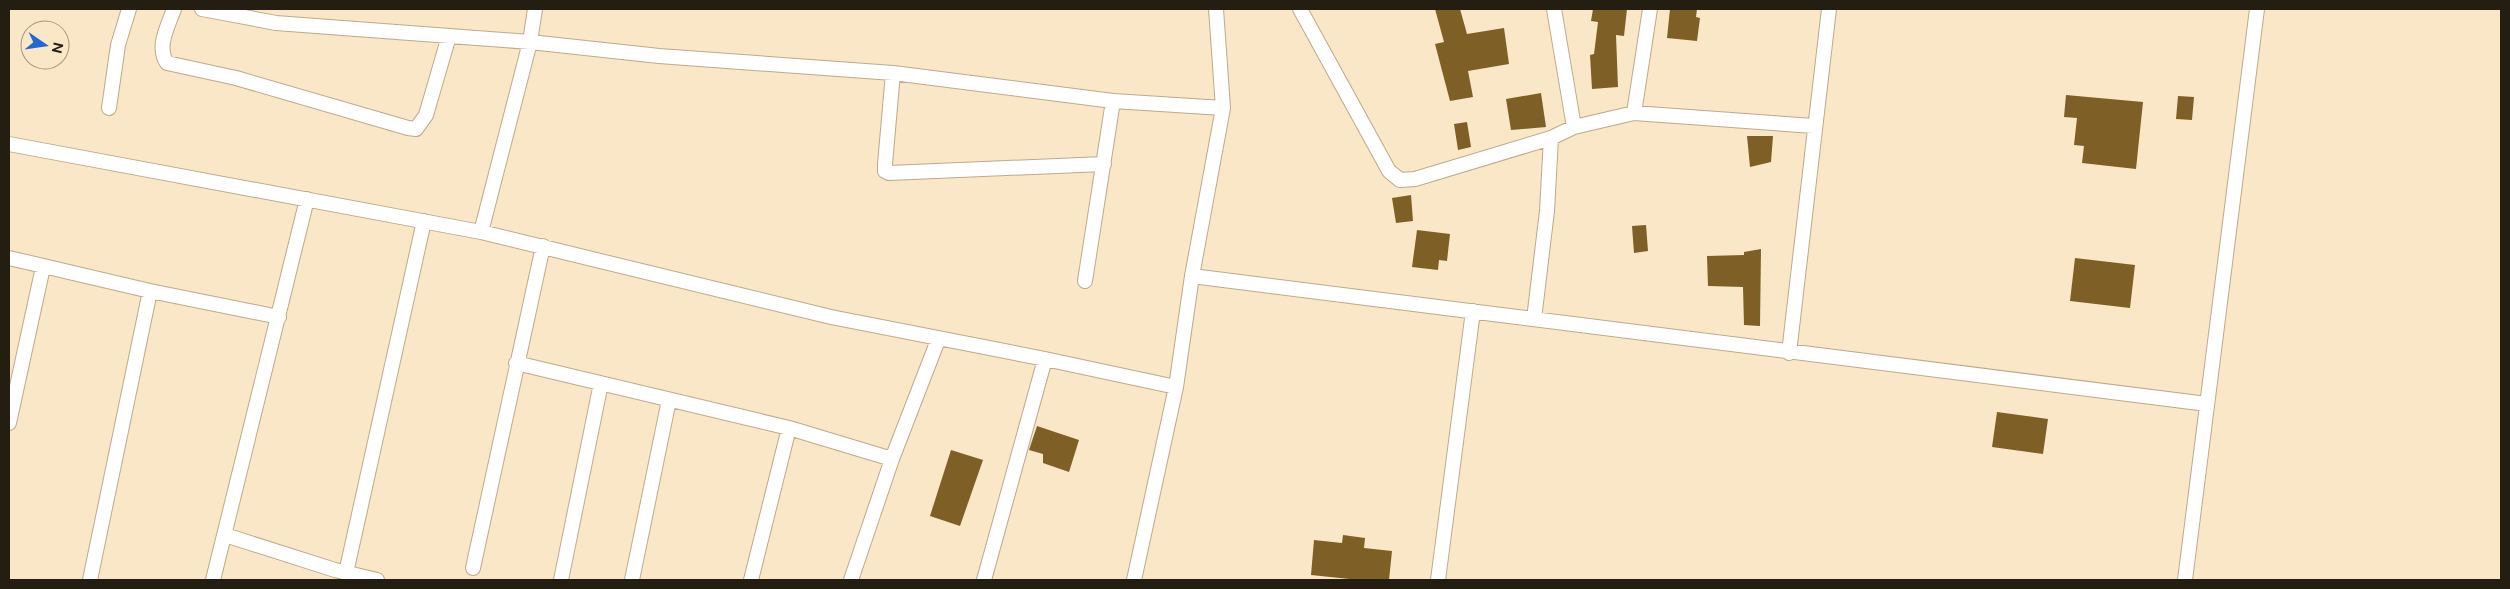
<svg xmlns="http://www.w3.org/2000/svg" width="2510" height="589" font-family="Figtree,sans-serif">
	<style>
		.building { fill: #7e5f26 }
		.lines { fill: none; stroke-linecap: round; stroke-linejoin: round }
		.minor-casing { stroke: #bdaa8c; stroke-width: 16 }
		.minor { stroke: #fff; stroke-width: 14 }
	</style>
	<rect width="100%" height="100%" fill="#fae7c8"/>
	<!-- building -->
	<path class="building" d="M 1435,9 L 1460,9 L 1467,34 L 1504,28 L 1509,64 L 1468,71 L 1473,97 L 1450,101 L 1435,44 L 1444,42 Z
		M 1593,9 L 1627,9 L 1624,36 L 1616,35 L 1618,87 L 1592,89 L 1590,55 L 1594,54 L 1598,22 L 1591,21 Z
		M 1670,9 L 1697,9 L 1696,17 L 1700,18 L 1697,41 L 1667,38 Z
		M 1541,93 L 1546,127 L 1511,130 L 1506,99 Z
		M 2066,95 L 2143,102 L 2136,169 L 2082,163 L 2084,146 L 2074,145 L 2077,118 L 2064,117 Z
		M 2178,96 L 2194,97 L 2192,120 L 2176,119 Z
		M 1467,122 L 1471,147 L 1458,150 L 1454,124 Z
		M 1747,136 L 1773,136 L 1771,162 L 1750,167 Z
		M 1411,195 L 1413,221 L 1396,223 L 1392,198 Z
		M 1646,225 L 1648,251 L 1634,253 L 1632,226 Z
		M 1417,230 L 1450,234 L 1447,261 L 1439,260 L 1438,270 L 1412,267 Z
		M 1761,249 L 1760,326 L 1744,325 L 1743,287 L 1708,286 L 1707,256 L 1744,255 L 1744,252 Z
		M 2075,258 L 2135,265 L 2130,308 L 2070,301 Z
		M 1997,412 L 2048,419 L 2043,454 L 1992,447 Z
		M 1037,426 L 1079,440 L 1069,472 L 1043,463 L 1043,454 L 1029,450 Z
		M 951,450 L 983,460 L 960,526 L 930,516 Z
		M 1343,535 L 1365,538 L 1364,548 L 1392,551 L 1389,580 L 1359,580 L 1311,575 L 1314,540 L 1342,543 Z"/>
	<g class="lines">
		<!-- minor casing -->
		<g class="minor-casing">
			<path id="minor" d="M 174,9 C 168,26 156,47 167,63 L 236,78 L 408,128 L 416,129 L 426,115 L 449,36
				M 202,9 L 276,23 L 530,42 L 659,56 L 893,73 L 1113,101 L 1223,108
				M 1300,9 L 1389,171 L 1400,180 L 1415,179 L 1551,138 L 1574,127 L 1634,113 L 1814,126
				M 1554,9 L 1574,127
				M 893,73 L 885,164 L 885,171 L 889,173 L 1104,164
				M 109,108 L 118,45 L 129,9
				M 1634,113 L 1650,9
				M 9,144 L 481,232 L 831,317 L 1045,359 L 1176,387
				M 481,232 L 530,42 L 535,9
				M 9,258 L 150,291 L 279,317
				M 1192,276 L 2207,404
				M 1085,281 L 1113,101
				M 1534,319 L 1547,211 L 1551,138
				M 1789,353 L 1829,9
				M 516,363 L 789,428 L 892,459
				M 9,423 L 43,267
				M 225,535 L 335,570 L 377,580
				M 473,568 L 543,246
				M 346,573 L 424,221
				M 90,580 L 150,291
				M 213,580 L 307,199
				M 561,580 L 601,383
				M 632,580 L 669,400
				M 751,580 L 789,428
				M 851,580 L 892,459 L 938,340
				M 984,580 L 1045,359
				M 1134,580 L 1176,387 L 1192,276 L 1223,108 L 1216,9
				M 1438,580 L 1473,311
				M 2185,580 L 2257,9"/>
		</g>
		<!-- minor -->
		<use href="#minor" class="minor"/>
	</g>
	<!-- border -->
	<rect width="2510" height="589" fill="none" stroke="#241d12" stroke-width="20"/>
	<!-- north arrow -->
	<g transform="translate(45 45) rotate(103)"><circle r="24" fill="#fae7c8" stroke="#a4967f"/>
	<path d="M0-4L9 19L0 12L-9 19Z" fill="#2367d3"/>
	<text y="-8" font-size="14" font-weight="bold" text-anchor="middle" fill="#241d12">N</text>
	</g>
</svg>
